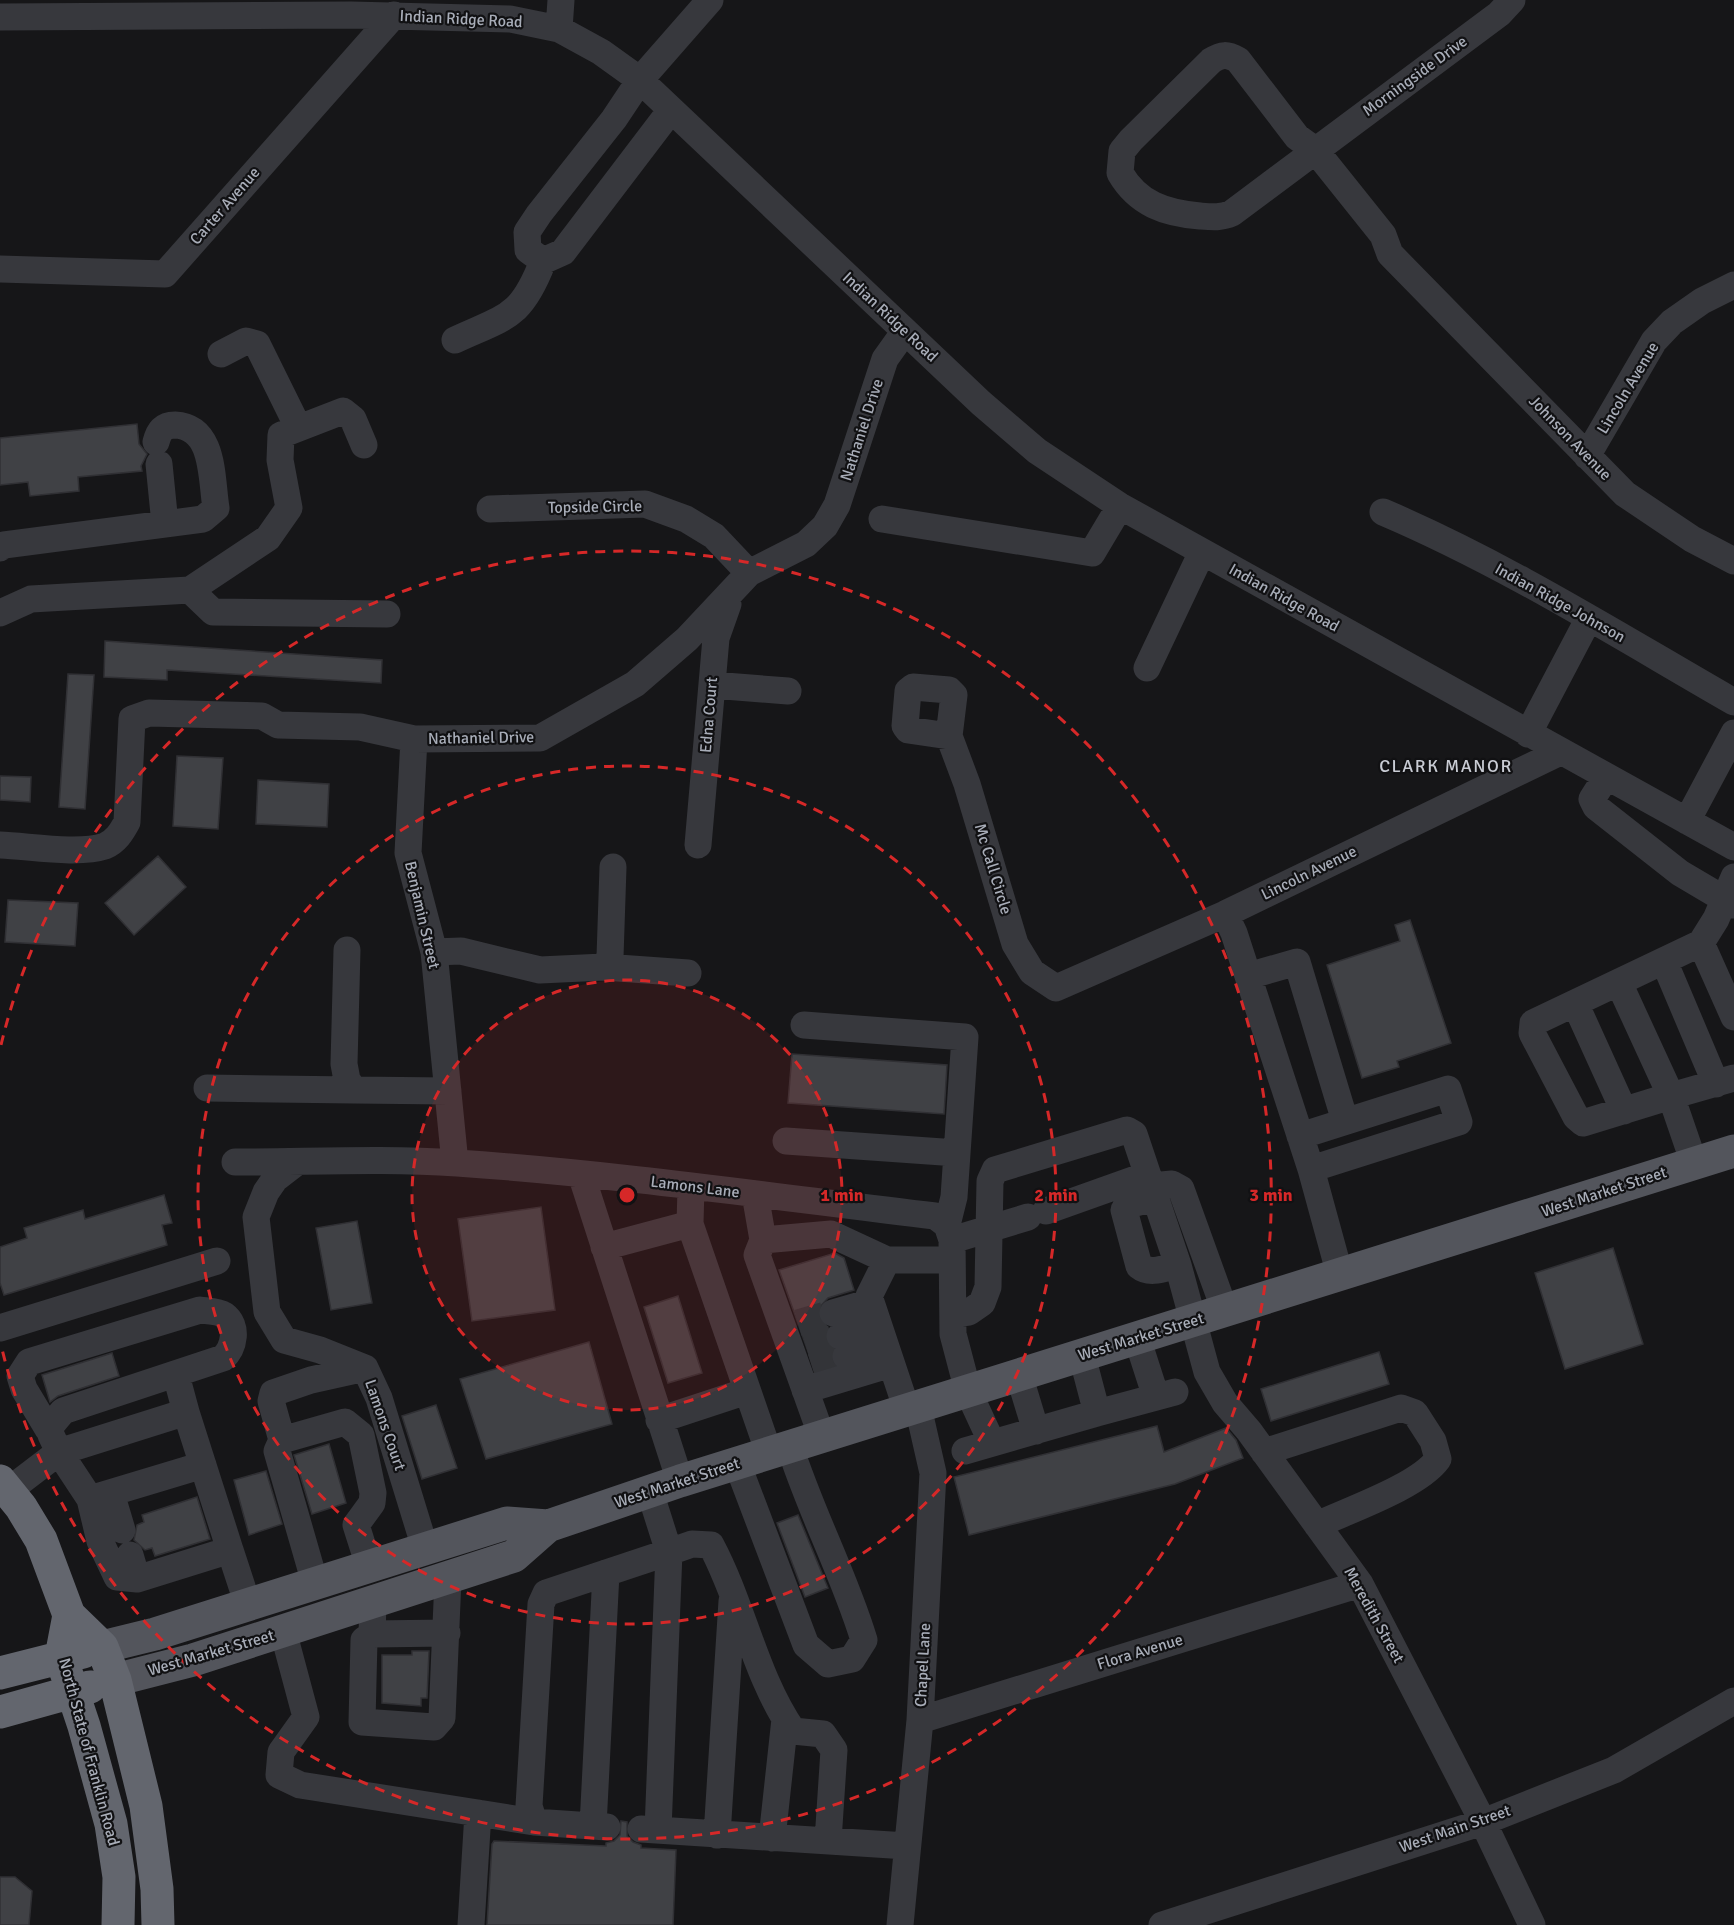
<svg xmlns="http://www.w3.org/2000/svg" width="1734" height="1925" font-family="Signika,sans-serif">
	<style>
		.building { fill: #404145; stroke: #303034; stroke-width: 1.5 }
		.lines { fill: none; stroke-linecap: round; stroke-linejoin: round }
		.minor-tunnel { stroke: #333438; stroke-width: 27; stroke-dasharray: 27 14; stroke-linecap: butt }
		.minor { stroke: #37383d; stroke-width: 27 }
		.major { stroke: #53555c; stroke-width: 33 }
		.highway { stroke: #63666e; stroke-width: 33 }
		.ring { fill: none; stroke: #d62828; stroke-width: 3; stroke-dasharray: 10 8 }
		.labels { text-anchor: middle; dominant-baseline: central; stroke-width: 4.5; stroke-linejoin: round; paint-order: stroke }
		.street-label { font-size: 16px; fill: #a8adb8; stroke: #111113 }
		.neighbourhood-label { font-size: 18px; letter-spacing: 1.5px; fill: #c9ccd4; stroke: #111113 }
		.centre { fill: #d62828; stroke: #111113; stroke-width: 3 }
		.ring-label { font-size: 18px; text-anchor: middle; font-weight: bold; fill: #d62828; stroke: #111113; stroke-width: 4.5; stroke-linejoin: round; paint-order: stroke }
	</style>
	<rect width="100%" height="100%" fill="#161618"/>
	<!-- building -->
	<path class="building" d="M 137,424 L 139,444 L 147,454 L 141,466 L 142,471 L 78,477 L 79,491 L 30,496 L 28,482 L 0,485 L 0,438 Z
		M 105,641 L 382,660 L 381,683 L 167,670 L 167,680 L 104,677 Z
		M 68,674 L 94,675 L 85,809 L 59,807 Z
		M 177,756 L 223,758 L 218,829 L 173,826 Z
		M 0,776 L 31,777 L 30,802 L 0,800 Z
		M 258,780 L 329,784 L 327,827 L 256,824 Z
		M 158,856 L 186,887 L 134,935 L 105,903 Z
		M 8,900 L 78,903 L 75,946 L 5,942 Z
		M 1410,920 L 1451,1043 L 1397,1061 L 1399,1067 L 1362,1078 L 1327,965 L 1400,941 L 1395,925 Z
		M 792,1054 L 947,1065 L 944,1114 L 788,1103 Z
		M 164,1195 L 172,1223 L 162,1225 L 167,1245 L 4,1295 L 0,1283 L 0,1247 L 27,1238 L 24,1228 L 83,1210 L 85,1219 Z
		M 541,1207 L 555,1310 L 472,1321 L 458,1219 Z
		M 357,1221 L 372,1303 L 331,1310 L 316,1228 Z
		M 1613,1248 L 1643,1344 L 1565,1369 L 1535,1273 Z
		M 835,1253 L 844,1258 L 854,1290 L 828,1298 L 818,1309 L 818,1318 L 827,1327 L 825,1340 L 832,1349 L 831,1360 L 834,1365 L 815,1371 L 779,1270 Z
		M 678,1296 L 702,1373 L 668,1383 L 644,1307 Z
		M 589,1342 L 612,1424 L 486,1459 L 460,1379 Z
		M 1379,1352 L 1389,1384 L 1271,1421 L 1261,1389 Z
		M 112,1353 L 119,1376 L 58,1396 L 50,1402 L 42,1375 Z
		M 436,1405 L 457,1468 L 422,1479 L 402,1416 Z
		M 1157,1426 L 1164,1452 L 1226,1428 L 1236,1440 L 1243,1458 L 1175,1484 L 969,1535 L 954,1477 Z
		M 329,1444 L 346,1503 L 312,1514 L 294,1455 Z
		M 266,1471 L 282,1524 L 249,1535 L 234,1480 Z
		M 197,1497 L 210,1539 L 155,1556 L 152,1548 L 145,1550 L 134,1540 L 137,1525 L 144,1522 L 142,1515 Z
		M 798,1515 L 828,1588 L 805,1597 L 777,1523 Z
		M 412,1651 L 429,1651 L 427,1698 L 421,1698 L 421,1706 L 382,1703 L 382,1655 L 412,1655 Z
		M 621,1821 L 627,1822 L 627,1836 L 633,1842 L 641,1845 L 641,1848 L 676,1850 L 673,1925 L 487,1925 L 492,1844 L 494,1841 L 606,1846 L 606,1843 L 614,1841 L 620,1835 Z
		M 0,1877 L 15,1877 L 32,1891 L 29,1925 L 0,1925 Z"/>
	<g class="lines">
		<!-- minor-tunnel -->
		<path class="minor-tunnel" d="M 798,1323 L 833,1313
			M 806,1346 L 840,1336
			M 812,1367 L 846,1356"/>
		<!-- minor -->
		<path class="minor" d="M 1512,0 L 1499,14 L 1232,213 C 1221,218 1212,217 1200,216 C 1165,213 1138,204 1120,173 L 1122,151 L 1131,140 L 1211,61 C 1222,54 1227,54 1238,60 L 1297,137 L 1315,150 L 1383,235 L 1390,254 L 1625,494 L 1692,539 L 1734,561
			M 0,17 L 351,15 L 510,19 L 559,29 L 601,52 L 640,80 L 981,403 L 1037,451 L 1120,506 L 1734,847
			M 559,29 L 561,0
			M 671,110 L 563,252 L 543,261 L 528,250 L 527,232 L 539,214 L 614,119 L 640,80 L 710,0
			M 0,269 L 165,274 L 394,15
			M 455,340 C 507,316 521,318 543,261
			M 221,354 L 246,341 L 257,344 L 298,427
			M 1587,456 L 1654,341 L 1672,322 L 1702,301 L 1734,285
			M 159,464 L 165,524
			M 490,509 L 645,504 L 686,519 L 714,536 L 749,573
			M 1383,512 C 1505,564 1619,636 1734,702
			M 882,519 L 1092,553 L 1120,506
			M 0,548 L 4,545 L 203,519 L 216,508 C 211,478 215,427 175,425 C 163,425 159,431 156,442
			M 190,590 L 213,612 L 387,614
			M 0,613 L 31,599 L 190,590 L 268,538 L 289,508 L 280,460 L 281,435 L 343,411 L 353,419 L 364,445
			M 1147,668 L 1202,552
			M 712,685 L 788,691
			M 1528,734 L 1589,618
			M 949,736 L 908,730 L 905,726 L 908,691 L 913,687 L 949,690 L 954,695 L 949,736 L 967,784 L 1015,944 L 1032,972 L 1056,988 L 1225,914 L 1560,752
			M 414,739 L 408,853 L 434,952 L 455,1163
			M 1606,777 L 1592,799 L 1596,807 L 1680,873 L 1734,905
			M 1687,821 L 1734,733
			M 0,845 C 29,846 78,855 105,846 C 116,841 121,833 127,822 L 132,719 L 149,713 L 262,716 L 278,725 L 360,727 L 414,739 L 540,738 L 635,684 L 687,639 L 749,573 L 806,544 L 825,526 L 837,505 L 885,359 L 905,331
			M 698,845 L 716,638 L 728,604
			M 1225,914 L 1234,933 L 1311,1169 L 1340,1275
			M 1701,943 L 1734,1017
			M 347,950 L 344,1064 L 347,1080 L 354,1090 L 448,1091
			M 434,952 L 461,951 L 540,970 L 604,967 L 610,957 L 613,867
			M 1664,961 L 1716,1084
			M 604,967 L 688,973
			M 1248,976 L 1297,962 L 1345,1121
			M 1619,983 L 1671,1096 L 1583,1123 L 1576,1117 L 1532,1033 L 1533,1023 L 1701,943 L 1716,919 L 1734,877
			M 1575,1003 L 1624,1111
			M 804,1025 L 965,1037 L 954,1197 L 947,1225
			M 207,1088 L 354,1090
			M 1300,1136 L 1448,1089 L 1459,1122 L 1311,1169
			M 786,1141 L 957,1153
			M 235,1162 C 309,1162 383,1158 457,1163 C 617,1174 776,1197 935,1216 L 947,1225 L 952,1240 L 953,1334 L 968,1391 L 992,1443
			M 297,1162 L 275,1179 L 266,1192 L 256,1217 L 267,1312 L 284,1340 L 320,1350 L 365,1368 L 379,1398 L 425,1548
			M 1694,1163 L 1671,1096 L 1734,1078
			M 581,1174 L 680,1481
			M 1151,1186 L 1172,1184 L 1181,1189 L 1225,1311
			M 691,1187 L 690,1224 L 769,1453
			M 755,1194 L 763,1240 L 757,1255 L 822,1437
			M 1155,1198 L 1128,1205 L 1124,1210 L 1139,1266 C 1150,1275 1165,1268 1178,1265
			M 1046,1211 L 1147,1175
			M 763,1240 L 831,1234 L 887,1260 L 952,1260
			M 952,1240 L 1028,1217
			M 604,1247 L 690,1224
			M 887,1260 L 869,1296 L 907,1410
			M 200,1310 C 207,1311 218,1311 224,1315 C 239,1326 234,1348 223,1358 L 63,1411 L 48,1429 L 24,1389 L 20,1376 L 29,1362 Z
			M 833,1313 L 871,1302
			M 953,1314 L 969,1312 L 982,1303 L 988,1287 L 990,1181 L 995,1170 L 1127,1130 L 1134,1134 L 1178,1265 L 1207,1372 L 1225,1403 L 1249,1431 L 1360,1584 L 1483,1822 L 1532,1925
			M 0,1328 L 217,1261
			M 840,1336 L 878,1324
			M 1137,1338 L 1156,1397
			M 846,1356 L 885,1345
			M 176,1375 L 186,1412 L 59,1452 L 90,1499 L 100,1541 L 117,1577 L 137,1579 L 230,1550 L 186,1412
			M 1019,1375 L 1036,1431
			M 805,1390 L 891,1364
			M 1097,1413 L 1175,1392
			M 659,1420 L 747,1391
			M 282,1440 L 271,1401 L 273,1393 L 311,1380 L 365,1368
			M 965,1451 L 1097,1413 L 1082,1356
			M 1264,1452 L 1401,1408 L 1415,1413 L 1433,1441 L 1438,1459 C 1419,1486 1349,1510 1317,1525
			M 737,1463 L 806,1645 L 828,1664 L 852,1659 L 864,1640 C 844,1574 811,1513 790,1447
			M 8,1491 L 59,1452 L 51,1435
			M 111,1493 L 122,1530
			M 90,1499 L 203,1465
			M 230,1550 L 248,1605
			M 130,1555 L 137,1579
			M 315,1583 L 277,1451 L 282,1440 L 345,1422 L 361,1435 L 373,1493 L 372,1503 L 356,1525 L 369,1566
			M 373,1603 L 372,1634 L 364,1640 L 362,1722 L 434,1727 L 442,1718 L 448,1579
			M 283,1631 L 306,1717 L 281,1752 L 279,1775 L 300,1785 L 534,1822
			M 372,1634 L 447,1633
			M 920,1720 L 1360,1584
			M 593,1826 L 606,1573
			M 607,1827 L 534,1822 L 529,1806 L 541,1604 L 546,1593 L 669,1552 L 650,1492
			M 641,1829 L 907,1846
			M 658,1830 L 669,1552 L 692,1544 L 711,1545 C 743,1605 755,1676 793,1731 L 823,1734 L 834,1750 L 828,1841
			M 717,1835 L 732,1601
			M 772,1838 L 785,1719
			M 471,1925 L 478,1813
			M 900,1925 L 920,1720 L 933,1473 L 918,1407
			M 1162,1925 L 1483,1822 L 1614,1770 L 1734,1701"/>
		<!-- major -->
		<path class="major" d="M 102,1647 L 155,1634 L 507,1523 L 548,1526
			M 115,1680 L 193,1660 L 514,1556 L 548,1526 L 680,1481 L 1734,1151"/>
		<!-- highway -->
		<path class="highway" d="M 0,1481 L 21,1507 L 41,1540 L 69,1615 L 102,1647 L 115,1680 L 146,1806 L 157,1889 L 158,1925
			M 69,1615 L 61,1657 L 84,1726 L 111,1824 L 119,1877 L 118,1925
			M 0,1673 L 83,1652
			M 0,1712 L 90,1687"/>
	</g>
	<!-- distance rings -->
	<circle cx="627" cy="1195" r="215" fill="#d62828" fill-opacity=".12"/>
	<g class="ring">
		<circle cx="627" cy="1195" r="215"/>
		<circle cx="627" cy="1195" r="429"/>
		<path d="M1 1045A644 644 0 1 1 1 1345"/>
	</g>
	<g class="labels">
		<!-- street labels -->
		<g class="street-label">
			<text transform="translate(461 19) rotate(3)">Indian Ridge Road</text>
			<text transform="translate(1415 76) rotate(-36)">Morningside Drive</text>
			<text transform="translate(225 206) rotate(-49)">Carter Avenue</text>
			<text transform="translate(890 317) rotate(43)">Indian Ridge Road</text>
			<text transform="translate(1628 388) rotate(-59)">Lincoln Avenue</text>
			<text transform="translate(862 430) rotate(-72)">Nathaniel Drive</text>
			<text transform="translate(1570 438) rotate(46)">Johnson Avenue</text>
			<text transform="translate(595 507) rotate(-1)">Topside Circle</text>
			<text transform="translate(1284 598) rotate(29)">Indian Ridge Road</text>
			<text transform="translate(1560 603) rotate(29)">Indian Ridge Johnson</text>
			<text transform="translate(709 715) rotate(-85)">Edna Court</text>
			<text transform="translate(481 738) rotate(-1)">Nathaniel Drive</text>
			<text transform="translate(993 869) rotate(73)">Mc Call Circle</text>
			<text transform="translate(1309 873) rotate(-26)">Lincoln Avenue</text>
			<text transform="translate(422 915) rotate(77)">Benjamin Street</text>
			<text transform="translate(695 1187) rotate(7)">Lamons Lane</text>
			<text transform="translate(1604 1192) rotate(-18)">West Market Street</text>
			<text transform="translate(1141 1337) rotate(-17)">West Market Street</text>
			<text transform="translate(385 1425) rotate(71)">Lamons Court</text>
			<text transform="translate(677 1483) rotate(-18)">West Market Street</text>
			<text transform="translate(1374 1615) rotate(61)">Meredith Street</text>
			<text transform="translate(1140 1652) rotate(-17)">Flora Avenue</text>
			<text transform="translate(211 1653) rotate(-16)">West Market Street</text>
			<text transform="translate(923 1665) rotate(-87)">Chapel Lane</text>
			<text transform="translate(89 1752) rotate(75)">North State of Franklin Road</text>
			<text transform="translate(1455 1829) rotate(-19)">West Main Street</text>
		</g>
		<!-- neighbourhood labels -->
		<g class="neighbourhood-label">
			<text x="1446" y="766">CLARK MANOR</text>
		</g>
	</g>
	<circle cx="627" cy="1195" r="9" class="centre"/>
	<g class="ring-label">
		<text x="842" y="1201">1 min</text>
		<text x="1056" y="1201">2 min</text>
		<text x="1271" y="1201">3 min</text>
	</g>
</svg>
